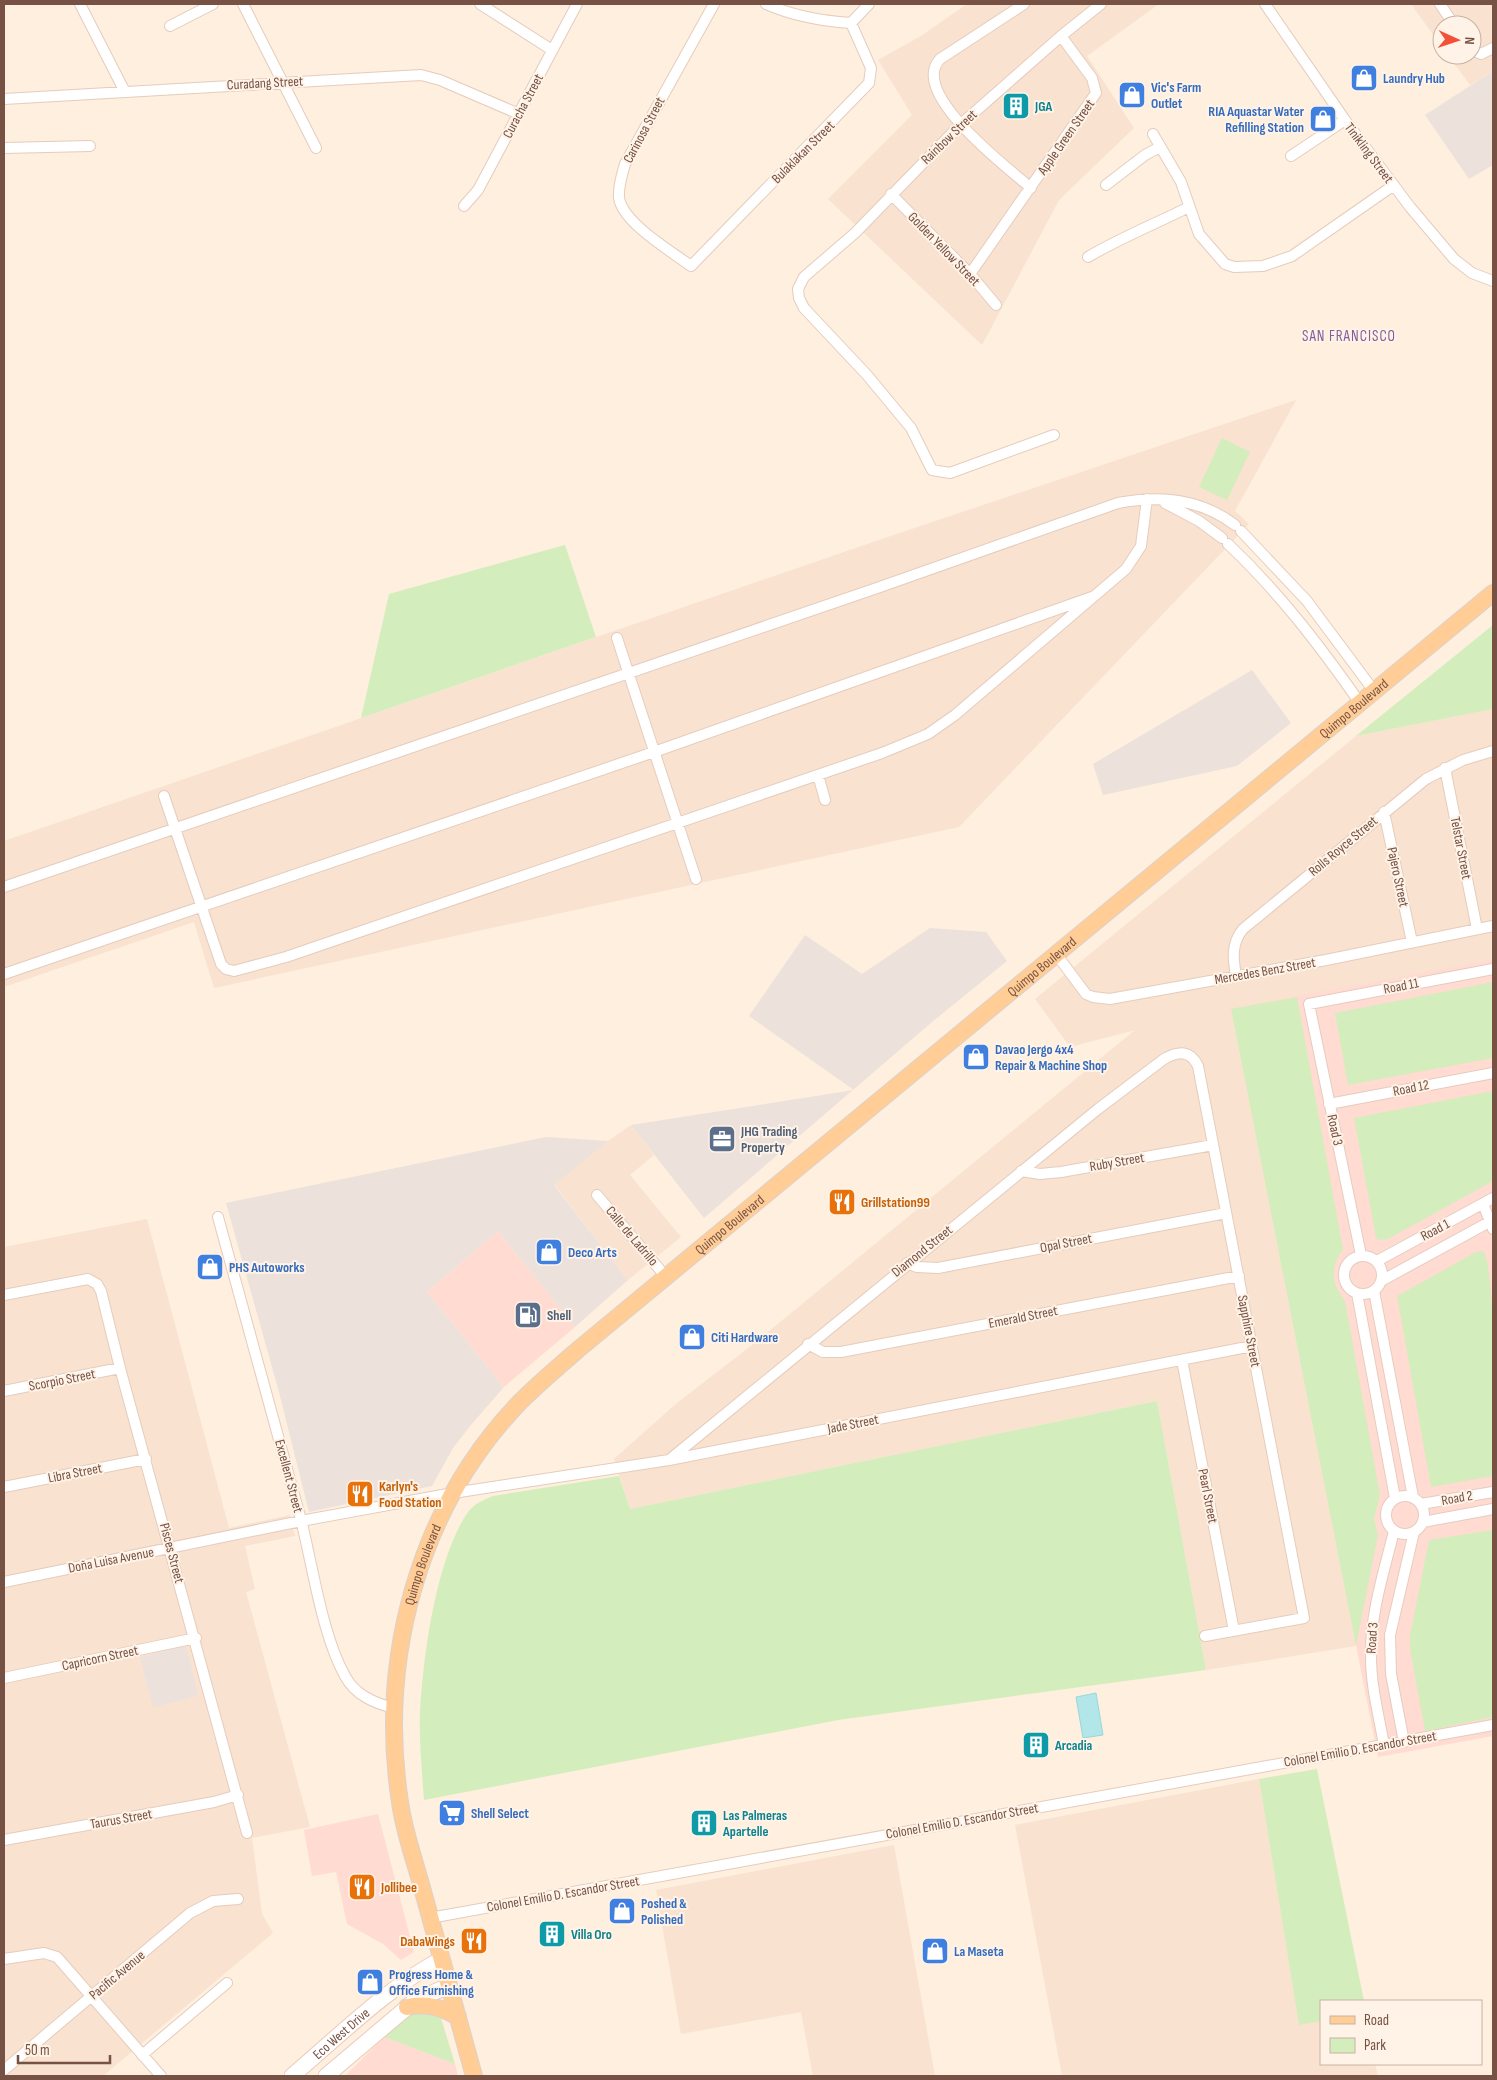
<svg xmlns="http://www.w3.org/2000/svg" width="1497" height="2080" font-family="'Sofia Sans Condensed',sans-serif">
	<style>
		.residential { fill: #f9e2cf }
		.commercial { fill: #ffdbd2 }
		.industrial { fill: #ece1db }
		.green { fill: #d4edbc }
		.water { fill: #b2e6e9; stroke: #97d8dc }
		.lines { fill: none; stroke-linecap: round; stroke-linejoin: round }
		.street-casing { stroke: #e5ccbd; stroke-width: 12 }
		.secondary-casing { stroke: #ebcbb9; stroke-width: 17 }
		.primary-casing { stroke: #dbd2ce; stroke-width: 18 }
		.street { stroke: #fff; stroke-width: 10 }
		.secondary { stroke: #fff; stroke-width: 15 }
		.primary { stroke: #ffcd95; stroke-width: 16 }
		.labels { text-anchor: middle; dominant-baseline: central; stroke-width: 4; stroke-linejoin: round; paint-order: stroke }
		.shop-label { font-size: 14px; font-weight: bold; fill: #366cbe; stroke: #fff3e7; text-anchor: start }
		.street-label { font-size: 14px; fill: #765144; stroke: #fff3e7 }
		.culture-label { font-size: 14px; font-weight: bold; fill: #0d838f; stroke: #fff3e7; text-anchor: start }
		.service-label { font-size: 14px; font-weight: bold; fill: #4e5e75; stroke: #fff3e7; text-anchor: start }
		.food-label { font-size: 14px; font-weight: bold; fill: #c56008; stroke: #fff3e7; text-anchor: start }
		.neighbourhood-label { font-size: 15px; letter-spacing: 1px; fill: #815f9b; stroke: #fff3e7 }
	</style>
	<rect width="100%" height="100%" fill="#feefde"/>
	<!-- residential -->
	<path class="residential" d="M 967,4 L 1159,4 L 1087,56 L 1134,128 L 1059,200 L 982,345 L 828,199 L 912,115 L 878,60 L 921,36 Z
		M 1411,4 L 1493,4 L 1493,71 L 1470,85 L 1448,55 L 1472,55 L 1472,25 L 1442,25 L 1442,47 Z
		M 1296,400 L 1235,511 L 1249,524 L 959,827 L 214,988 L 194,922 L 4,987 L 4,841 L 876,541 Z
		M 1493,709 L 1493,959 L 1231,1010 L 1356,1646 L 1206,1670 L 1157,1401 L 630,1509 L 614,1459 L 677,1403 L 756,1342 L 1135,1030 L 1070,1047 L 1035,999 L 1356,736 Z
		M 631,1125 L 654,1155 L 630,1175 L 681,1237 L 628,1280 L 554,1184 L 608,1141 Z
		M 147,1219 L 229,1528 L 290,1515 L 295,1536 L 245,1546 L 255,1589 L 246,1592 L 310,1827 L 252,1838 L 262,1914 L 273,1933 L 103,2076 L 4,2076 L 4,1247 Z
		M 1259,1779 L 1299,2024 L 1321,2021 L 1321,2064 L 1375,2064 L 1378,2076 L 1062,2076 L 1015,1825 Z
		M 894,1845 L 935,2076 L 813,2076 L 801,2012 L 681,2034 L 656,1890 Z"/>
	<!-- commercial -->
	<path class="commercial" d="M 1493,959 L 1493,1736 L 1378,1757 L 1231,1009 Z
		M 498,1231 L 575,1327 L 504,1387 L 427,1292 Z
		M 378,1814 L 414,1952 L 401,1960 L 383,1944 L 347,1924 L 336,1872 L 312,1876 L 304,1830 Z
		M 384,2037 L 455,2064 L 458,2076 L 345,2076 Z"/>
	<!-- industrial -->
	<path class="industrial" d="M 1493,71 L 1493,165 L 1469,179 L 1425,115 Z
		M 1252,670 L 1291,723 L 1237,766 L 1103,795 L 1093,764 Z
		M 930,928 L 986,932 L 1007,961 L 932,1022 L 854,1089 L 704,1218 L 631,1125 L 854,1090 L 749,1016 L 805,935 L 862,974 Z
		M 546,1137 L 608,1141 L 554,1185 L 628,1280 L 575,1327 L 498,1231 L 427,1292 L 504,1387 L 470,1426 L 453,1448 L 432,1486 L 309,1512 L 279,1392 L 226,1203 Z
		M 186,1645 L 198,1696 L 153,1707 L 140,1657 Z"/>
	<!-- green -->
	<path class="green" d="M 1222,438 L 1250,452 L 1227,500 L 1199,487 Z
		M 565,545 L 596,637 L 361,718 L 389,594 Z
		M 1493,625 L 1493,709 L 1356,736 Z
		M 1493,982 L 1493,1058 L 1348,1085 L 1335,1013 Z
		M 1297,997 L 1343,1249 C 1330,1267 1331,1284 1345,1301 L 1380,1495 L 1374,1519 L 1378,1535 L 1356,1646 L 1231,1009 Z
		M 1493,1091 L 1493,1181 L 1388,1239 L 1379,1240 L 1376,1238 L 1354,1118 Z
		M 1483,1251 C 1497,1267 1493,1442 1493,1476 L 1431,1487 L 1397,1296 L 1476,1252 Z
		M 1157,1401 L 1206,1670 L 838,1720 L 424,1800 C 422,1771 419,1741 420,1712 C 423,1657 436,1558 468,1512 C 474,1504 483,1500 493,1496 L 619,1476 L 630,1509 Z
		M 1493,1530 L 1493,1717 L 1425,1731 L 1410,1649 L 1410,1635 L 1429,1540 Z
		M 1317,1769 L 1364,2001 L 1321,2001 L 1321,2021 L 1299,2025 L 1259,1779 Z
		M 415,2012 L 438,2015 L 441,2018 L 455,2064 L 384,2037 Z"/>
	<!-- water -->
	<path class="water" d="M 1096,1693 L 1103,1735 L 1083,1738 L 1076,1697 Z"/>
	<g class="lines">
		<!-- street casing -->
		<g class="street-casing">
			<path id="street" d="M 80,4 L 125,92
				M 243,4 L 316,148
				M 480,4 L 552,50
				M 714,4 L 625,164 C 622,175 618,186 619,198 C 623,223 671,251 691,266 L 869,83 L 871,68 L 851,23
				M 766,4 C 793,16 821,21 851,23
				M 1024,4 L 940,59 C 908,93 1008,168 1031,188
				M 1265,4 L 1345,120 L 1410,207 L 1454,259 L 1472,273 L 1493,281
				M 1440,4 L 1454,25
				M 851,23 L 869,4
				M 170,26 L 213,4
				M 1472,50 L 1481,54 L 1493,48
				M 4,99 L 421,75 L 440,80 L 519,114
				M 1153,134 L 1181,182 L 1199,234 L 1225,264 L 1234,267 L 1263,266 L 1292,256 L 1394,185
				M 4,148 L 90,146
				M 1291,156 L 1345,120
				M 1106,185 L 1145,155 L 1160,147
				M 891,194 L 970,274 L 996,305
				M 464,206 L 478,190 L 577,4
				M 1088,257 C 1120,238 1155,224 1189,207
				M 970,274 L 1096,93 L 1092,78 L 1061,36
				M 1054,435 L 950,473 L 932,470 L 911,428 L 867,375 L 804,308 L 799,298 L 798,289 L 804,277 L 855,233 L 960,125 L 1061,36 L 1101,4
				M 1165,503 L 1199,521 L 1222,538
				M 1241,531 L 1307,601 L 1374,691
				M 1228,544 C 1279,592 1320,646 1360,703
				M 617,638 L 696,879
				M 1445,768 L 1477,929
				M 818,775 L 825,800
				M 164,796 L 221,964 L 226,969 L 234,971 L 286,957 L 882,753 L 928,734 L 955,715 L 1126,569 L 1141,546 L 1147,499
				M 1384,812 L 1412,942
				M 4,887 L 877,588 L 1118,503 C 1159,495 1201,499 1235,525
				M 1056,954 L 1086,994 L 1093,997 L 1110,999 L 1326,960 L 1493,926
				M 4,974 L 654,752 L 1092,597
				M 1236,976 C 1233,958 1231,944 1243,929 L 1426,779 L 1463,760 L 1493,751
				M 1329,1104 L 1493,1073
				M 1021,1171 L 1040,1174 L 1061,1172 L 1213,1145
				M 597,1195 L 666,1277
				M 1483,1204 L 1493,1229
				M 218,1217 C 246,1318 274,1419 301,1520 C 313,1567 322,1635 345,1676 C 355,1695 374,1703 394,1708
				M 1361,1255 L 1309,1004 L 1493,969
				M1344 1275a19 19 0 1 1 38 0a19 19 0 1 1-38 0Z
				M 1377,1261 L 1493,1198
				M 907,1263 L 917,1267 L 938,1268 L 1226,1213
				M 1381,1281 L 1493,1220
				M 1374,1291 L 1413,1497
				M 1357,1293 L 1395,1498
				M 4,1295 L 88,1279 L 97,1284 L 101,1291 L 120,1368 L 247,1833
				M 808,1344 L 823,1352 L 841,1352 L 1239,1276
				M 1182,1360 L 1234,1631
				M 4,1391 L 120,1368
				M 669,1460 L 1098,1109 L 1164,1059 C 1179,1051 1190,1050 1198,1066 L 1304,1618 L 1205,1636
				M 4,1487 L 146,1459
				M1386 1515a19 19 0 1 1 38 0a19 19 0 1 1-38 0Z
				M 1421,1504 L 1493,1492
				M 1423,1522 L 1493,1509
				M 4,1582 L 301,1521 L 453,1493 L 669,1460 L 1252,1346
				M 4,1678 L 196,1638
				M 1404,1742 L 1391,1674 L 1390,1635 L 1414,1532
				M 1384,1745 C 1379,1716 1371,1687 1371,1657 C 1370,1614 1384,1572 1394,1531
				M 4,1840 L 214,1802 L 238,1795
				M 430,1918 L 1493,1725
				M 4,1959 L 44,1953 L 57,1957 L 161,2076
				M 142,2055 L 227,1983
				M 4,2070 L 190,1913 L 213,1901 L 238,1899"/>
		</g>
		<!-- secondary casing -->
		<g class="secondary-casing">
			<g id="secondary">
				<path id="s1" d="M 292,2076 C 338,2037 389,1986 442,1959"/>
				<path d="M 326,2076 L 417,1999 L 449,1986"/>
			</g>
		</g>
		<!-- primary casing -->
		<g class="primary-casing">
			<g id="primary">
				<path d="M 407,2007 C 426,2003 441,2007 458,2017"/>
				<path id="s2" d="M 474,2076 C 457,2016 441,1955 424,1895 C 416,1864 404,1833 400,1802 C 378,1659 418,1508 520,1402 C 539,1383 559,1366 580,1348 L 1493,593"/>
			</g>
		</g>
		<!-- street -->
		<use href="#street" class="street"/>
		<!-- secondary -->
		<use href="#secondary" class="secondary"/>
		<!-- primary -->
		<use href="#primary" class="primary"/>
	</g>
	<!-- icons -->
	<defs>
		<g id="shop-square" transform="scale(1.4375)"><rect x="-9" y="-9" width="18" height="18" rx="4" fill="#3f7fe0" stroke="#fff3e7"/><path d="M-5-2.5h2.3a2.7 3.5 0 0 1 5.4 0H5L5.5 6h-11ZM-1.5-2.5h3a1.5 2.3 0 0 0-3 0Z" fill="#fff"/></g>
		<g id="building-square" transform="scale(1.4375)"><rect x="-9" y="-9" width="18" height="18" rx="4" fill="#0f9aa8" stroke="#fff3e7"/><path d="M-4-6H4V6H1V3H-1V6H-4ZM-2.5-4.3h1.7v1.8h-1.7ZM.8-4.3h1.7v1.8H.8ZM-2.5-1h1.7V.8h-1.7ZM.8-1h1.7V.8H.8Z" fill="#fff"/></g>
		<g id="office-square" transform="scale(1.4375)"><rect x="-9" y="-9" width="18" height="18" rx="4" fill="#5c6f8a" stroke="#fff3e7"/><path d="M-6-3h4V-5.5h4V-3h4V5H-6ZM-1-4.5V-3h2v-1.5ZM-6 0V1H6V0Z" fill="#fff"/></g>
		<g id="restaurant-square" transform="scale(1.4375)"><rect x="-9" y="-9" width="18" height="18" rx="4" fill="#e8710a" stroke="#fff3e7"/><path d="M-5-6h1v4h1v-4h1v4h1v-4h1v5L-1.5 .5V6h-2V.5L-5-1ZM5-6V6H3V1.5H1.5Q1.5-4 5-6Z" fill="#fff"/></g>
		<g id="fuel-square" transform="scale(1.4375)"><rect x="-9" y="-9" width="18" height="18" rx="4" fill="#5c6f8a" stroke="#fff3e7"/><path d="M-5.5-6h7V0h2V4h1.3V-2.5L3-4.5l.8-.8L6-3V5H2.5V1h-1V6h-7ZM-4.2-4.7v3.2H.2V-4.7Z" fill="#fff"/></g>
		<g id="supermarket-square" transform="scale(1.4375)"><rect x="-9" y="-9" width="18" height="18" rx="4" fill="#3f7fe0" stroke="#fff3e7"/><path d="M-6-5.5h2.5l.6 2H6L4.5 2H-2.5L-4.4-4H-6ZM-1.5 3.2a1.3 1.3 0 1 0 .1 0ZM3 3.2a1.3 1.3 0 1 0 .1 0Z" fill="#fff"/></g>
	</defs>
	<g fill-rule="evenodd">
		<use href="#shop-square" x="1364" y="78"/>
		<use href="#shop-square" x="1132" y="95"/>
		<use href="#building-square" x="1016" y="106"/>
		<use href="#shop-square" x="1323" y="119"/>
		<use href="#shop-square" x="976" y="1057"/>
		<use href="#office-square" x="722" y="1139"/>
		<use href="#restaurant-square" x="842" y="1202"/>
		<use href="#shop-square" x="549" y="1252"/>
		<use href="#shop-square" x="210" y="1267"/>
		<use href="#fuel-square" x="528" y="1315"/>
		<use href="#shop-square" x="692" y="1337"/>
		<use href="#restaurant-square" x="360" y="1494"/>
		<use href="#building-square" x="1036" y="1745"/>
		<use href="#supermarket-square" x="452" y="1813"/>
		<use href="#building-square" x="704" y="1823"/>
		<use href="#restaurant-square" x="362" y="1887"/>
		<use href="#shop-square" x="622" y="1911"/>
		<use href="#building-square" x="552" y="1934"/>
		<use href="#restaurant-square" x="474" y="1941"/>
		<use href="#shop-square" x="935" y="1951"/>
		<use href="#shop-square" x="370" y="1982"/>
	</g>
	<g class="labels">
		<!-- shop labels -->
		<g class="shop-label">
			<text x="1383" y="78">Laundry Hub</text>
			<text x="1151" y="87">Vic's Farm<tspan x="1151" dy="16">Outlet</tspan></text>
			<text x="1304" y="111" text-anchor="end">RIA Aquastar Water<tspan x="1304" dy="16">Refilling Station</tspan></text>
			<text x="995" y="1049">Davao Jergo 4x4<tspan x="995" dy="16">Repair &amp; Machine Shop</tspan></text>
			<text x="568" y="1252">Deco Arts</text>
			<text x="229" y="1267">PHS Autoworks</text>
			<text x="711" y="1337">Citi Hardware</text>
			<text x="471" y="1813">Shell Select</text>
			<text x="641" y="1903">Poshed &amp;<tspan x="641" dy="16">Polished</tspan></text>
			<text x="954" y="1951">La Maseta</text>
			<text x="389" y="1974">Progress Home &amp;<tspan x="389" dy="16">Office Furnishing</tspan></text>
		</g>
		<!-- street labels -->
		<g class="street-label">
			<text transform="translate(265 83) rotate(-3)">Curadang Street</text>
			<text transform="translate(523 106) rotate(-62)">Curacha Street</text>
			<text transform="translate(644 130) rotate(-62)">Carinosa Street</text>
			<text transform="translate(949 137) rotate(-44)">Rainbow Street</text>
			<text transform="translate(1066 137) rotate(-55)">Apple Green Street</text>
			<text transform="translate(803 152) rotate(-45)">Bulaklakan Street</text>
			<text transform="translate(1369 153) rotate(53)">Tinikling Street</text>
			<text transform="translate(944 249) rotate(46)">Golden Yellow Street</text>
			<text stroke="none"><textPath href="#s2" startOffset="1801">Quimpo Boulevard</textPath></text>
			<text transform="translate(1343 846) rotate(-40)">Rolls Royce Street</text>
			<text transform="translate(1461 848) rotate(79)">Telstar Street</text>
			<text transform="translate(1398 877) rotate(78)">Pajero Street</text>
			<text stroke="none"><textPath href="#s2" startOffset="1396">Quimpo Boulevard</textPath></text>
			<text transform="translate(1265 971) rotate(-10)">Mercedes Benz Street</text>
			<text transform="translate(1401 986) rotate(-11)">Road 11</text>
			<text transform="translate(1411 1088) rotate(-11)">Road 12</text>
			<text transform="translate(1335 1130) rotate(78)">Road 3</text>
			<text transform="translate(1117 1162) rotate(-10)">Ruby Street</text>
			<text stroke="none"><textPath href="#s2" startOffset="991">Quimpo Boulevard</textPath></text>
			<text transform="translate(1435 1230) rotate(-28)">Road 1</text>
			<text transform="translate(632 1236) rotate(50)">Calle de Ladrillo</text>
			<text transform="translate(1066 1243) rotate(-11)">Opal Street</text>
			<text transform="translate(922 1251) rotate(-39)">Diamond Street</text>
			<text transform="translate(1023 1317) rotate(-11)">Emerald Street</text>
			<text transform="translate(1249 1331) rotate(79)">Sapphire Street</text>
			<text transform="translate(62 1380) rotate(-11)">Scorpio Street</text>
			<text transform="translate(853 1424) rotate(-11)">Jade Street</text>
			<text transform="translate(75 1473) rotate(-11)">Libra Street</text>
			<text transform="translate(289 1476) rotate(75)">Excellent Street</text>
			<text transform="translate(1208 1496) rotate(79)">Pearl Street</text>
			<text transform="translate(1457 1498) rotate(-10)">Road 2</text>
			<text transform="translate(172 1553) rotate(75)">Pisces Street</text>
			<text transform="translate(111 1560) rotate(-11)">Doña Luisa Avenue</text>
			<text stroke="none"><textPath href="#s2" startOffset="525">Quimpo Boulevard</textPath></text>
			<text transform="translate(1372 1638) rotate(-86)">Road 3</text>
			<text transform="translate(100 1658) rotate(-12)">Capricorn Street</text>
			<text transform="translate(1360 1749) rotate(-10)">Colonel Emilio D. Escandor Street</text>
			<text transform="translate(121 1819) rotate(-10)">Taurus Street</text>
			<text transform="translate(962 1821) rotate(-10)">Colonel Emilio D. Escandor Street</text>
			<text transform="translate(563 1894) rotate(-10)">Colonel Emilio D. Escandor Street</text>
			<text transform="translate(117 1975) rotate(-40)">Pacific Avenue</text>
			<text stroke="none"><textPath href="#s1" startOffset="65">Eco West Drive</textPath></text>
		</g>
		<!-- culture labels -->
		<g class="culture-label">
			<text x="1035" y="106">JGA</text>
			<text x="1055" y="1745">Arcadia</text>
			<text x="723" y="1815">Las Palmeras<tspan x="723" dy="16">Apartelle</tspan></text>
			<text x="571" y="1934">Villa Oro</text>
		</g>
		<!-- service labels -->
		<g class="service-label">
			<text x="741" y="1131">JHG Trading<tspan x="741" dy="16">Property</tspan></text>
			<text x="547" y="1315">Shell</text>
		</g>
		<!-- food labels -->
		<g class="food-label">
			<text x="861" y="1202">Grillstation99</text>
			<text x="379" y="1486">Karlyn's<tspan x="379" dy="16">Food Station</tspan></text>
			<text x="381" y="1887">Jollibee</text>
			<text x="455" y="1941" text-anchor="end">DabaWings</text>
		</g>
		<!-- neighbourhood labels -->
		<g class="neighbourhood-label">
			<text x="1349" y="336">SAN FRANCISCO</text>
		</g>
	</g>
	<!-- border -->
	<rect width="1497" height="2080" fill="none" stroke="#765144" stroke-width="10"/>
	<!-- legend -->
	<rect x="1320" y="2000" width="162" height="65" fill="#fff3e7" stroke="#c8b2a6"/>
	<rect x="1330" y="2016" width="25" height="8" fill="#ffcd95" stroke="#c8b2a6"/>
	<text x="1364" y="2025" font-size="15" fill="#765144">Road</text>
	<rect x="1330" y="2038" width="25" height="15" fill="#d4edbc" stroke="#c8b2a6"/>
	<text x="1364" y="2050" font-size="15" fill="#765144">Park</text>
	<!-- north arrow -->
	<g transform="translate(1457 40) rotate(93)"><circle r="24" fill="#fff3e7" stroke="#c8b2a6"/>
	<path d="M0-4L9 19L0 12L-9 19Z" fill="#f44f38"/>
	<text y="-8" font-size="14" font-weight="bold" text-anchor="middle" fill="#765144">N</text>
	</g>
	<!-- scale -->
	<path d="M18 2055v8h92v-8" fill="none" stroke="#765144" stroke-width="2.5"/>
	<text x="25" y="2055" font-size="15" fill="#765144" stroke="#fff3e7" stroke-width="4" paint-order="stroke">50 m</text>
</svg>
